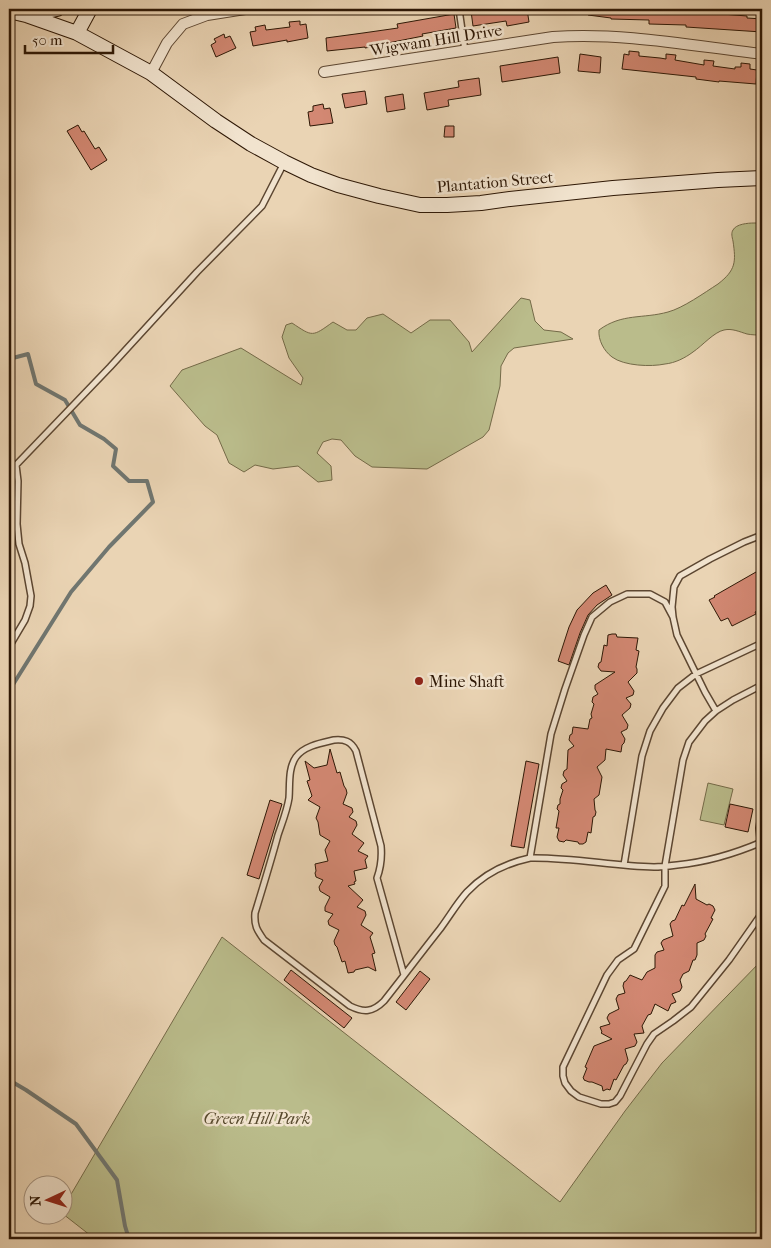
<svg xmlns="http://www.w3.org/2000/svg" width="771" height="1248" font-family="'IM FELL French Canon',serif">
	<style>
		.green { fill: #babc8b; stroke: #746a48 }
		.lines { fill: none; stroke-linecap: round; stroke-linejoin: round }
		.stream { stroke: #707670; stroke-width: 4 }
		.building { fill: #d38873; stroke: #2d1705 }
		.lane-casing { stroke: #5c4631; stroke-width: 8 }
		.street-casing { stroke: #5c4631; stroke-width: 12 }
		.secondary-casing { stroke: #2d1705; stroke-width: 16 }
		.lane { stroke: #f1e3ce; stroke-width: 5 }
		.street { stroke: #f1e3ce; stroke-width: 10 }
		.secondary { stroke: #f1e3ce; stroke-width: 14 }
		.poi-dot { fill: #8f2418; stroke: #f1e3ce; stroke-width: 2 }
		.labels { text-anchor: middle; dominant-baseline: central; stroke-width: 5; stroke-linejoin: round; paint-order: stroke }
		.street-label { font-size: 16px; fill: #2d1705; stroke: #f1e3ce }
		.poi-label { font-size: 16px; fill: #2d1705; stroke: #f1e3ce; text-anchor: start }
		.park-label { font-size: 16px; font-style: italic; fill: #57492d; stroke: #f1e3ce }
	</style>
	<rect width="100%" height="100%" fill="#ead4b4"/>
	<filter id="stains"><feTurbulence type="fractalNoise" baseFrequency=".004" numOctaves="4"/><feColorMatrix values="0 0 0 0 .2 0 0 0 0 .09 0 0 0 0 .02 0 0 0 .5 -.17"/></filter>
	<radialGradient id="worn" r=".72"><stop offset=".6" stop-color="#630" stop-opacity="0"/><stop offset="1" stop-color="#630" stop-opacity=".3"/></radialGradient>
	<!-- green -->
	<path class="green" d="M 754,223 L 762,223 L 762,335 C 757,335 752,335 747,334 C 740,332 732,328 724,330 C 714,332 702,346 693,352 C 685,358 675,363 665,364 C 651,367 624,366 612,357 C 604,351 598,340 599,330 C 622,313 643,319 668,312 C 683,308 704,293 718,284 C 736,270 736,262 733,241 C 732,237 731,233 733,230 C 736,224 748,223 754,223 Z
		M 521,298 L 530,300 L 535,321 L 544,330 L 561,332 L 573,339 L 514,348 L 508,353 L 501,366 L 500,386 L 489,430 L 483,437 L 427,469 L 372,467 L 355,456 L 341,440 L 332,439 L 323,442 L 317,453 L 331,466 L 332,480 L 318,482 L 298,466 L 273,469 L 255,465 L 244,472 L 229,463 L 217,435 L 205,426 L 170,386 L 182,370 L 241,348 L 301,385 L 303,378 L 289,358 L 282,337 L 286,325 L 292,323 C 313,337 312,337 333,322 L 347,330 L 356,330 L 367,318 L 383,314 L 411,333 L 430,320 L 450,320 L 469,342 L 472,352 Z
		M 708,783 L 733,789 L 724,825 L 700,820 Z
		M 222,937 L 560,1202 L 625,1111 L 662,1063 L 762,960 L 762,1239 L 95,1239 L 63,1214 L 63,1208 Z"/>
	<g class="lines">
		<!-- stream -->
		<path class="stream" d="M 9,359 L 28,354 L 36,384 L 65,400 L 80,425 L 104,439 L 116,449 L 113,466 L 129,481 L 147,481 L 153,502 L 109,547 L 71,592 L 9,691
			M 9,1080 L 26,1090 L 76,1124 L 117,1180 L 125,1226 L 129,1239"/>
	</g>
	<!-- building -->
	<path class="building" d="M 488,9 L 493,9 L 493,11 L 508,9 L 527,9 L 529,22 L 507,26 L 506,21 L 473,26 L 471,11 Z
		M 588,9 L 672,10 L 747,16 L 747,18 L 762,19 L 762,32 L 686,27 L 686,25 L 649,24 L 649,20 L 611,19 L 611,18 L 588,15 Z
		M 454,14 L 456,28 L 422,34 L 423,36 L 388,43 L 389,44 L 365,48 L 365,47 L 327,51 L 326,38 L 363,33 L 398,28 L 397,24 Z
		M 300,21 L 300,25 L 306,24 L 308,38 L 287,42 L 287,40 L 253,46 L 250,32 L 256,31 L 255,27 L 265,25 L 266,30 L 290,27 L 289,22 Z
		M 224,34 L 225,38 L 230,36 L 236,48 L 216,57 L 211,45 L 216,42 L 214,39 Z
		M 629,51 L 639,52 L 639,56 L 660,58 L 666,59 L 666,54 L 676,55 L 675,60 L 704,65 L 704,60 L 714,61 L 713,66 L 735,69 L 735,67 L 741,67 L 741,63 L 750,64 L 750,69 L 757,70 L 756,84 L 719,81 L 719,82 L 696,79 L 696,77 L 622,69 L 624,54 L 629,55 Z
		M 580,54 L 601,57 L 600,73 L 578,71 Z
		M 558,57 L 560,73 L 502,82 L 500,66 Z
		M 479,78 L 481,95 L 448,100 L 449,106 L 427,110 L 424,93 L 459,87 L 458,81 Z
		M 365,91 L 367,104 L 345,108 L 342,94 Z
		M 403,94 L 405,109 L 387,112 L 385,97 Z
		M 323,104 L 324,109 L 330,108 L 333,123 L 310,126 L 308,112 L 313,111 L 313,106 Z
		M 78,125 L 82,132 L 84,131 L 95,149 L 99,147 L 107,160 L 91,170 L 67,131 Z
		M 445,126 L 454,126 L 454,137 L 444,137 Z
		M 756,572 L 757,575 L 762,572 L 762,609 L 755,612 L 756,614 L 732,626 L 728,618 L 721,621 L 709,600 L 715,597 L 714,596 Z
		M 606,585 L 612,595 L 597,605 L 588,615 L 580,633 L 569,665 L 558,661 L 569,627 L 577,610 L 593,593 Z
		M 612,634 L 616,634 L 617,637 L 638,638 L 636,650 L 639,651 L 636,667 L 637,669 L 637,673 L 628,682 L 634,691 L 633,695 L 626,698 L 631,704 L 630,708 L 622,715 L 628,725 L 627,729 L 621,732 L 625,739 L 624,743 L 622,745 L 621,752 L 606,749 L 605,760 L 597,767 L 602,777 L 599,795 L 594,799 L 595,810 L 596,812 L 595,816 L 593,817 L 591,833 L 588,832 L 586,842 L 583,844 L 579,844 L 578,842 L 566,840 L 564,842 L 559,841 L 557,837 L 559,828 L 556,828 L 559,811 L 557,809 L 558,805 L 560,804 L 560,799 L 563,790 L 561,788 L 562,784 L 567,781 L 563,775 L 564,771 L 567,769 L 568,750 L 574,746 L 569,740 L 570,735 L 572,734 L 573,727 L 588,729 L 590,719 L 592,718 L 591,714 L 594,704 L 592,702 L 593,697 L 598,694 L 595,689 L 595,685 L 615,672 L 601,671 L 598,667 L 599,663 L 601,662 L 604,645 L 607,646 L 608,635 Z
		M 330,749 L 337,773 L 340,772 L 344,786 L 346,789 L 347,793 L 343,804 L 352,808 L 353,812 L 349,817 L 356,821 L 357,825 L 352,834 L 364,843 L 358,851 L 368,856 L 365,860 L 367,868 L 354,871 L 356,881 L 354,882 L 355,884 L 348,886 L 363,900 L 357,907 L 365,911 L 366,915 L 361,925 L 373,933 L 370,937 L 375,953 L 372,954 L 376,971 L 368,967 L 355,970 L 354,972 L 348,973 L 345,961 L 342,962 L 337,947 L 335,945 L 334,941 L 339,930 L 329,925 L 328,921 L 333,914 L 325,911 L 325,907 L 330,897 L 320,891 L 319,887 L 323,880 L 316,877 L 315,873 L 316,871 L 315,864 L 328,861 L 325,850 L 330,841 L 320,835 L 318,822 L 316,818 L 320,807 L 308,800 L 312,796 L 307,781 L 310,780 L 305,761 L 314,768 L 327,765 Z
		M 526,761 L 539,764 L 524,848 L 511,846 Z
		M 270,800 L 282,804 L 259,879 L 247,875 Z
		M 730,804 L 753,809 L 748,832 L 725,827 Z
		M 695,884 L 696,899 L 707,905 L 709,904 L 713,906 L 715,910 L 711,918 L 713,919 L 705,934 L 706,936 L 704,940 L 697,943 L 697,955 L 695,960 L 693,960 L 689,971 L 683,974 L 680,980 L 682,987 L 680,991 L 672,994 L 676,1002 L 671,1004 L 668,1011 L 655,1004 L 651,1014 L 648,1015 L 642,1026 L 644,1033 L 634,1034 L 637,1042 L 635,1046 L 625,1049 L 628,1060 L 626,1064 L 624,1065 L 616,1080 L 614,1079 L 610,1090 L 607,1089 L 603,1091 L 602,1086 L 592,1082 L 589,1082 L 584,1080 L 584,1079 L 583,1078 L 587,1068 L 585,1067 L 594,1046 L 612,1039 L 601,1033 L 602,1032 L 600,1027 L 610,1024 L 607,1018 L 609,1014 L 619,1009 L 616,999 L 618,995 L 625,993 L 623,986 L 624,982 L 626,981 L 630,975 L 642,980 L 647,972 L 655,968 L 655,955 L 657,952 L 664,950 L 661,943 L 663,940 L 673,936 L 670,924 L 672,921 L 675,920 L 682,905 L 684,906 Z
		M 291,970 L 352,1018 L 344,1028 L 284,980 Z
		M 420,971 L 430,979 L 406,1010 L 396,1002 Z"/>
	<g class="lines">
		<!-- lane casing -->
		<g class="lane-casing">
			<path id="lane" d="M 459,9 L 465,51
				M 673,617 L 665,602 L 650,594 L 627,594 L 610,602 L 592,617 L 584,635 L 565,689 L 551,734 L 530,858 C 572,857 612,866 654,867 C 661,867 669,866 677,865 C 707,862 734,854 762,842
				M 9,647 L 25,620 L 30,606 L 31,596 L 25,563 L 19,544 L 17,524 L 18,481 L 16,465 L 110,367 L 197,272 L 262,206 L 284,163
				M 762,685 L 733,700 L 716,711 L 705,721 L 689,742 L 683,760 L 665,866 L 665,886 L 634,949 L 618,960 L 607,975 L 563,1067 L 563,1076 L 565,1083 L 571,1091 L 579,1097 L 601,1104 L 609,1104 L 615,1102 L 620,1096 L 647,1044 L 654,1034 L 673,1021 L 691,1007 L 729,960 L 762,913
				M 716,711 L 705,692 L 677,635 L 673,617 L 672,607 L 674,587 L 680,576 L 710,559 L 744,542 L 762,535
				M 624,865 L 642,756 L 650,731 L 663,708 L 678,688 L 696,674 L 762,643
				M 404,975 L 377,878 C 381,867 382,857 381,846 L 356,751 C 351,741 344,739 334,740 C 321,743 304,746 296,757 C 288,768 290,785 289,798 C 287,811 282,823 278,835 C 271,861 263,887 255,913 C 254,926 257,930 264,940 L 350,1006 C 364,1013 373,1012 384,1001 C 403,977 421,953 440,929 C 449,917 457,903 467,892 C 484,874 507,863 530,858"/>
		</g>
		<!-- street casing -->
		<g class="street-casing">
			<path id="street" d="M 324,72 L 553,37 C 623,32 693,46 762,54
				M 151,73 L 167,43 L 183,24 L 207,15 L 245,9
				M 762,822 L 761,828 L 762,837"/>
		</g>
		<!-- secondary casing -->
		<g class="secondary-casing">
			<path id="secondary" d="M 9,11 L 26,15 L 77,33 L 151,73 L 216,121 L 251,144 L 284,162 L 311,175 L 338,185 L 379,196 L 420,205 L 447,205 L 481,203 L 510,199 L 613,188 L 718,180 L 762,178
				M 26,15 L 57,9
				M 77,33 L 90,9"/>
		</g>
		<!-- lane -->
		<use href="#lane" class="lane"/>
		<!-- street -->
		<use href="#street" class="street"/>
		<!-- secondary -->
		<use href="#secondary" class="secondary"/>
	</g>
	<!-- markers -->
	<circle class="poi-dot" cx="419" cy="681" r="5"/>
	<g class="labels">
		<!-- street labels -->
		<g class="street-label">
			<text transform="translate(436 40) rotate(-9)">Wigwam Hill Drive</text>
			<text transform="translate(495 182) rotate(-5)">Plantation Street</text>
		</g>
		<!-- poi labels -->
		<g class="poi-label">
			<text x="429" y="681">Mine Shaft</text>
		</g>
		<!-- park labels -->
		<g class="park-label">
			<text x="257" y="1118">Green Hill Park</text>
		</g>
	</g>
	<!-- margin -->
	<rect width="771" height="1248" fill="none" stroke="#ead4b4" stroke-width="30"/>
	<rect x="10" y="10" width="751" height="1228" fill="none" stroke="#2d1705" stroke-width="2.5"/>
	<rect x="15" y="15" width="741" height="1218" fill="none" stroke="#2d1705"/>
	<!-- north arrow -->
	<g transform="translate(48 1200) rotate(266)"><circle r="24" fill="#f1e3ce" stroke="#a3917e"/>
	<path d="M0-4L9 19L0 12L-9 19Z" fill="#8f2418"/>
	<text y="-8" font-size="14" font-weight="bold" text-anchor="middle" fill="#2d1705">N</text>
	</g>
	<!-- scale -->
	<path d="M25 45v8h88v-8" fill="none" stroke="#2d1705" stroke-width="2.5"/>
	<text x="32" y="45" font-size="15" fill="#2d1705" stroke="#f1e3ce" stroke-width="4" paint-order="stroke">50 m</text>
	<rect width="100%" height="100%" filter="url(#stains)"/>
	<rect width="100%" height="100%" fill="url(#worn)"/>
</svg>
